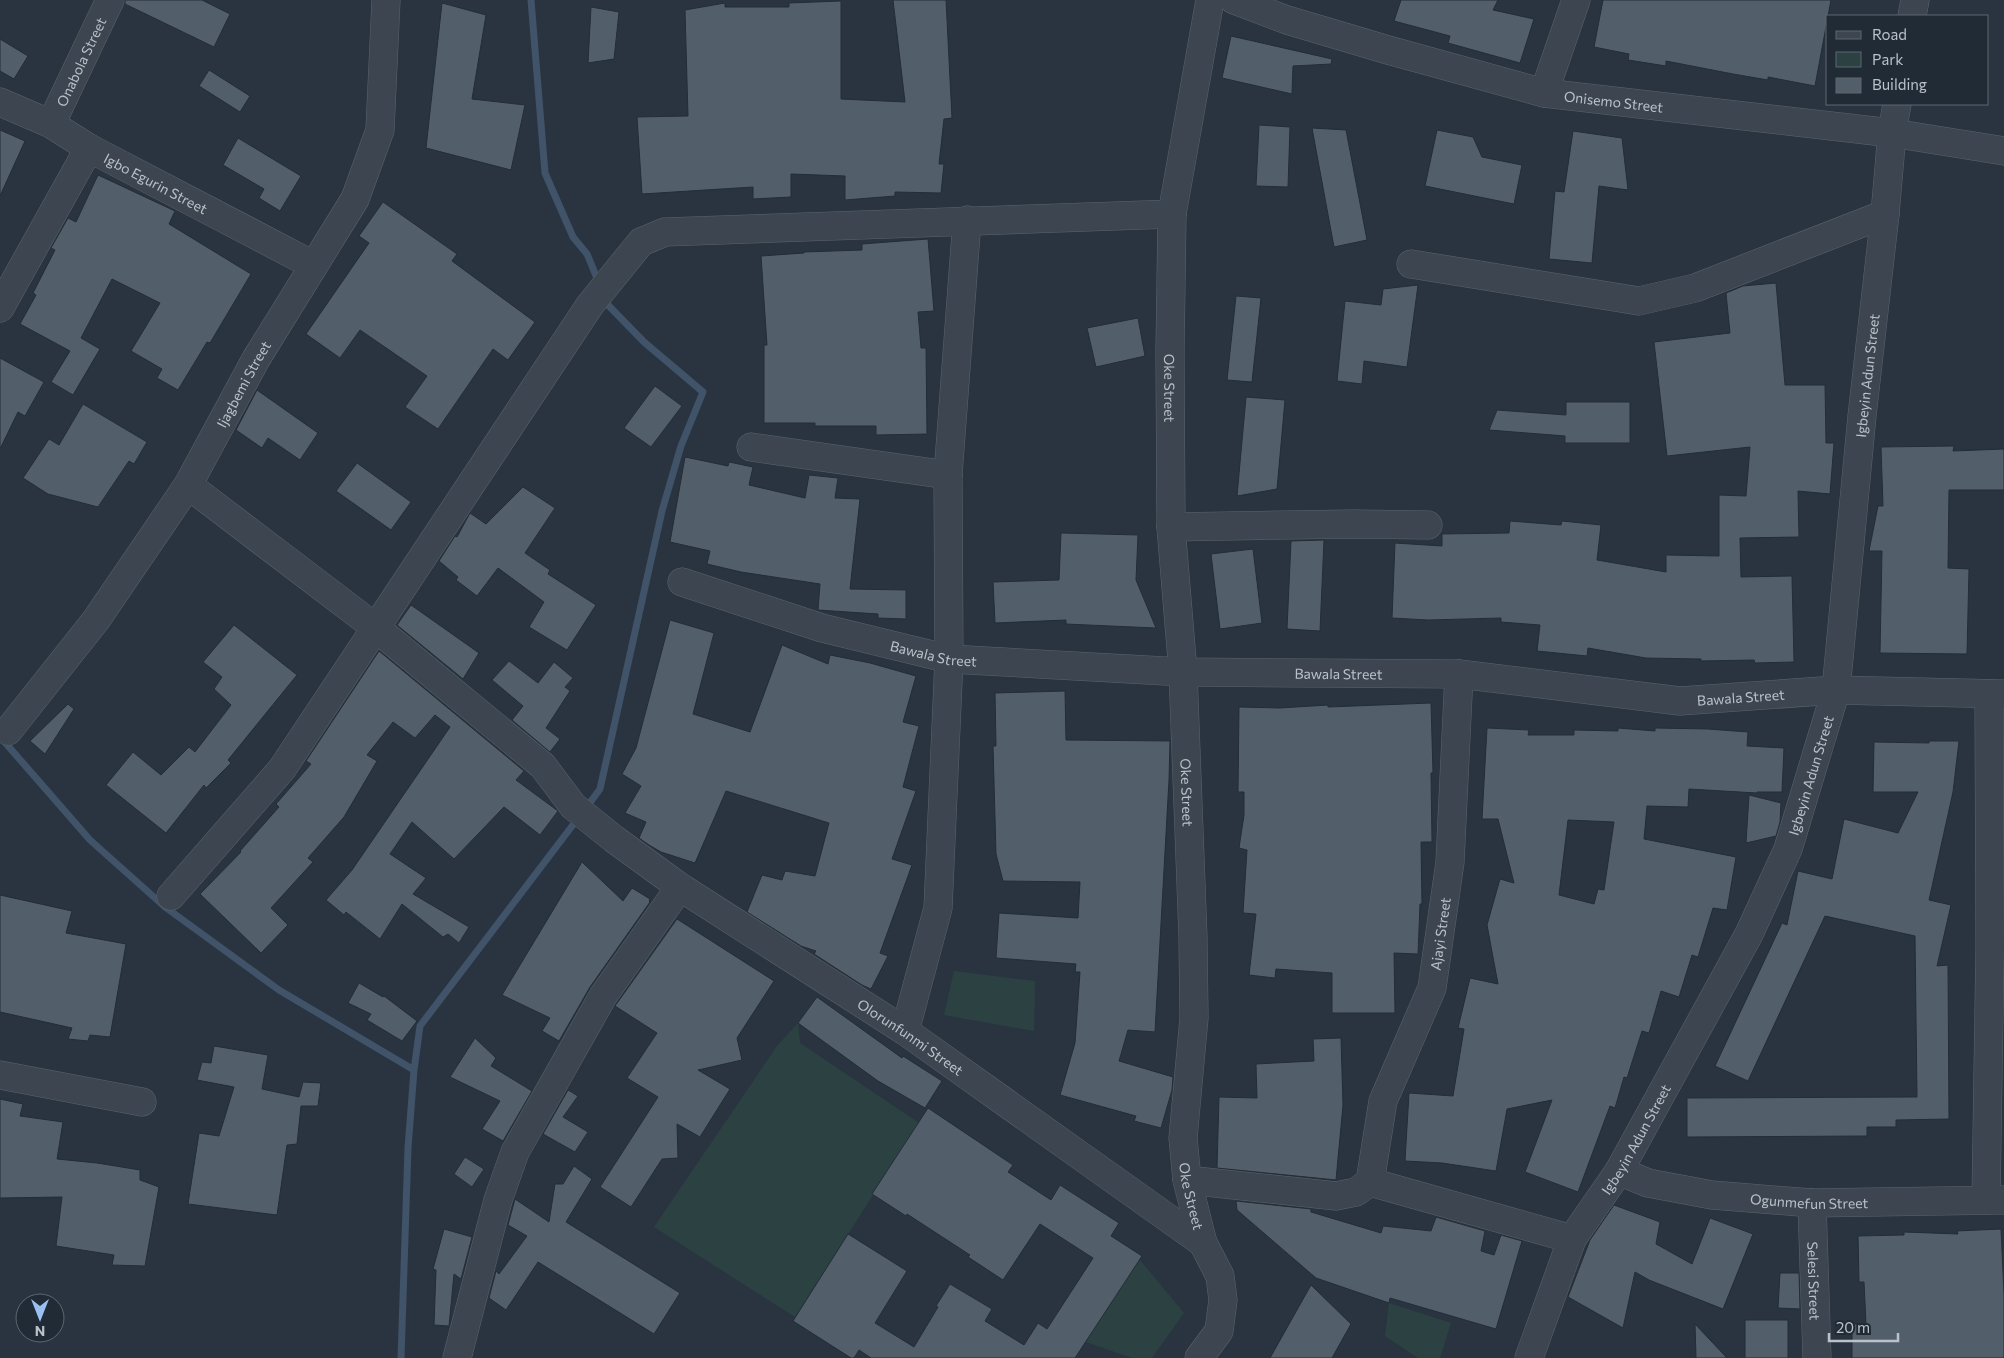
<svg xmlns="http://www.w3.org/2000/svg" width="2004" height="1358" font-family="Commissioner,sans-serif">
	<style>
		.green { fill: #2c4242 }
		.lines { fill: none; stroke-linecap: round; stroke-linejoin: round }
		.stream { stroke: #405368; stroke-width: 7 }
		.building { fill: #525f6b; stroke: #232d37; fill-rule: evenodd }
		.minor-casing { stroke: #5b646d; stroke-width: 29 }
		.minor { stroke: #3d4650; stroke-width: 28 }
		.labels { text-anchor: middle; dominant-baseline: central; stroke-width: 4; stroke-linejoin: round; paint-order: stroke }
		.street-label { font-size: 14px; fill: #bac1ca; stroke: #212b35 }
	</style>
	<rect width="100%" height="100%" fill="#293440"/>
	<!-- green -->
	<path class="green" d="M 954,971 L 1035,981 L 1034,1031 L 944,1015 Z
		M 798,1023 L 800,1043 L 919,1123 L 795,1317 L 654,1227 L 777,1046 Z
		M 1129,1247 L 1184,1313 L 1152,1358 L 1132,1358 L 1083,1341 Z
		M 1389,1303 L 1451,1323 L 1440,1358 L 1418,1358 L 1385,1336 Z"/>
	<g class="lines">
		<!-- stream -->
		<path class="stream" d="M 531,0 L 545,173 L 573,237 L 587,254 L 599,283
			M 2,739 L 90,840 L 165,907 L 279,990 L 414,1070 L 408,1148 L 401,1358
			M 586,808 L 600,789 L 662,511 L 681,446 L 703,392 L 644,342 L 608,305 L 605,298
			M 414,1070 L 420,1026 L 579,817"/>
	</g>
	<!-- building -->
	<path class="building" d="M 125,0 L 202,0 L 230,14 L 214,47 L 125,4 Z
		M 893,0 L 946,0 L 952,118 L 944,119 L 939,164 L 944,164 L 941,193 L 895,192 L 895,196 L 845,200 L 845,176 L 791,174 L 791,197 L 753,199 L 753,187 L 642,194 L 637,117 L 688,116 L 685,10 L 725,3 L 725,7 L 789,7 L 789,3 L 841,1 L 841,99 L 905,102 Z
		M 1401,0 L 1498,0 L 1493,10 L 1534,19 L 1520,63 L 1448,43 L 1450,36 L 1394,21 Z
		M 1603,0 L 1831,0 L 1815,86 L 1768,77 L 1768,80 L 1733,74 L 1666,61 L 1666,66 L 1628,60 L 1629,54 L 1594,47 Z
		M 442,3 L 486,15 L 472,99 L 525,105 L 511,170 L 426,148 Z
		M 591,7 L 619,12 L 614,59 L 588,63 Z
		M 1231,36 L 1332,59 L 1331,64 L 1293,66 L 1292,94 L 1222,78 Z
		M 0,39 L 28,56 L 14,79 L 0,71 Z
		M 209,70 L 250,96 L 240,112 L 199,86 Z
		M 1259,125 L 1290,127 L 1288,187 L 1256,186 Z
		M 1312,128 L 1346,130 L 1367,240 L 1334,247 Z
		M 0,130 L 25,141 L 0,196 Z
		M 1437,130 L 1473,137 L 1482,157 L 1522,165 L 1514,204 L 1425,186 Z
		M 1573,131 L 1622,138 L 1628,190 L 1599,186 L 1592,263 L 1549,259 L 1555,191 L 1564,192 Z
		M 238,138 L 301,176 L 280,211 L 259,198 L 264,189 L 223,165 Z
		M 98,175 L 175,211 L 169,224 L 251,274 L 210,343 L 207,342 L 178,390 L 157,378 L 162,369 L 131,351 L 160,303 L 112,279 L 81,338 L 100,349 L 73,395 L 51,382 L 70,351 L 20,324 L 36,295 L 33,293 L 55,250 L 51,248 L 68,218 L 76,222 Z
		M 383,202 L 457,254 L 452,261 L 535,322 L 508,360 L 493,349 L 438,429 L 405,407 L 427,376 L 360,330 L 340,358 L 306,334 L 369,243 L 359,236 Z
		M 928,239 L 934,311 L 918,312 L 921,348 L 926,348 L 927,434 L 876,435 L 876,426 L 815,426 L 815,423 L 764,423 L 764,345 L 767,345 L 761,256 L 804,253 L 804,252 L 862,250 L 862,244 Z
		M 1776,283 L 1785,385 L 1825,385 L 1826,443 L 1834,443 L 1830,494 L 1798,491 L 1799,537 L 1740,538 L 1741,577 L 1792,576 L 1794,662 L 1755,663 L 1754,660 L 1701,661 L 1701,659 L 1646,658 L 1588,648 L 1587,656 L 1537,651 L 1540,625 L 1501,622 L 1501,618 L 1428,620 L 1392,618 L 1395,543 L 1442,546 L 1442,534 L 1509,533 L 1510,521 L 1561,525 L 1562,521 L 1601,525 L 1597,560 L 1666,572 L 1666,555 L 1719,556 L 1719,495 L 1746,496 L 1750,447 L 1667,456 L 1654,342 L 1730,333 L 1726,293 L 1743,286 Z
		M 1418,285 L 1407,367 L 1364,361 L 1362,384 L 1337,381 L 1345,301 L 1381,305 L 1383,289 Z
		M 1236,296 L 1261,298 L 1252,382 L 1227,380 Z
		M 1138,318 L 1145,356 L 1096,367 L 1087,328 Z
		M 0,358 L 44,382 L 25,416 L 18,412 L 0,449 Z
		M 655,386 L 682,406 L 651,447 L 624,428 Z
		M 257,390 L 318,433 L 300,460 L 268,438 L 262,448 L 236,430 Z
		M 1246,397 L 1285,400 L 1277,489 L 1237,496 Z
		M 1566,402 L 1630,402 L 1630,443 L 1565,443 L 1565,436 L 1489,430 L 1497,410 L 1566,415 Z
		M 83,404 L 147,442 L 134,464 L 129,461 L 98,507 L 48,494 L 23,478 L 49,439 L 59,445 Z
		M 1954,446 L 1953,451 L 2004,449 L 2004,490 L 1949,490 L 1948,568 L 1969,569 L 1967,654 L 1880,653 L 1882,551 L 1869,551 L 1878,506 L 1883,506 L 1881,447 Z
		M 685,457 L 728,466 L 729,462 L 753,467 L 749,485 L 805,498 L 809,475 L 838,478 L 835,498 L 860,499 L 850,589 L 906,590 L 906,619 L 878,618 L 878,614 L 818,610 L 820,584 L 741,572 L 707,564 L 710,551 L 670,542 Z
		M 357,463 L 411,502 L 391,530 L 336,491 Z
		M 523,487 L 555,508 L 525,553 L 550,570 L 548,574 L 596,605 L 567,650 L 529,627 L 544,602 L 498,568 L 477,596 L 456,580 L 458,577 L 439,561 L 455,536 L 457,537 L 470,513 L 486,524 Z
		M 1061,533 L 1138,535 L 1136,580 L 1156,628 L 1066,624 L 1066,620 L 995,623 L 993,582 L 1059,580 Z
		M 1324,540 L 1320,631 L 1287,629 L 1291,541 Z
		M 1253,549 L 1262,623 L 1220,629 L 1211,554 Z
		M 411,605 L 479,653 L 463,679 L 397,625 Z
		M 670,620 L 714,633 L 693,714 L 750,732 L 782,645 L 828,664 L 830,655 L 870,663 L 916,676 L 903,722 L 919,726 L 903,787 L 916,791 L 892,859 L 912,865 L 880,953 L 888,956 L 871,989 L 862,985 L 814,954 L 816,951 L 801,946 L 747,912 L 762,875 L 782,880 L 785,871 L 815,876 L 829,823 L 726,791 L 695,863 L 661,852 L 649,845 L 639,838 L 646,822 L 625,813 L 641,786 L 622,774 L 636,748 Z
		M 234,625 L 297,675 L 228,760 L 231,763 L 206,788 L 204,785 L 166,833 L 106,785 L 133,752 L 161,775 L 189,747 L 195,752 L 231,705 L 214,689 L 222,677 L 203,662 Z
		M 379,651 L 524,771 L 516,780 L 558,811 L 540,835 L 504,807 L 454,859 L 412,822 L 390,854 L 426,878 L 413,894 L 469,927 L 459,943 L 448,934 L 443,937 L 402,904 L 380,939 L 346,912 L 344,915 L 326,900 L 352,870 L 450,727 L 435,715 L 415,738 L 393,722 L 367,755 L 377,761 L 344,817 L 308,858 L 313,862 L 271,908 L 288,925 L 261,953 L 200,894 L 241,852 L 240,851 L 279,807 L 276,804 L 311,764 L 306,761 Z
		M 509,661 L 538,683 L 554,662 L 573,678 L 565,687 L 570,691 L 546,728 L 560,739 L 550,752 L 512,720 L 523,706 L 492,680 Z
		M 1065,691 L 1066,740 L 1170,741 L 1169,780 L 1155,1032 L 1128,1030 L 1119,1061 L 1173,1077 L 1172,1090 L 1161,1128 L 1134,1121 L 1136,1116 L 1060,1095 L 1075,1043 L 1080,972 L 1075,972 L 1076,964 L 996,958 L 999,913 L 1078,918 L 1080,882 L 1003,881 L 996,854 L 993,746 L 996,746 L 995,693 Z
		M 1431,703 L 1433,773 L 1431,773 L 1432,842 L 1421,842 L 1422,904 L 1420,904 L 1418,954 L 1394,953 L 1395,1013 L 1332,1013 L 1332,973 L 1276,969 L 1275,978 L 1249,975 L 1256,914 L 1243,913 L 1247,850 L 1239,848 L 1244,815 L 1244,792 L 1238,792 L 1239,707 L 1280,708 L 1328,705 L 1328,707 Z
		M 68,704 L 74,709 L 45,754 L 30,741 Z
		M 1487,728 L 1529,730 L 1528,735 L 1574,735 L 1574,730 L 1618,731 L 1618,728 L 1655,731 L 1655,728 L 1708,729 L 1748,732 L 1747,746 L 1784,748 L 1782,792 L 1757,792 L 1757,793 L 1689,789 L 1688,807 L 1647,806 L 1644,839 L 1736,857 L 1727,910 L 1713,908 L 1698,957 L 1692,955 L 1679,997 L 1661,991 L 1649,1033 L 1642,1031 L 1627,1078 L 1624,1077 L 1615,1108 L 1610,1106 L 1578,1192 L 1525,1172 L 1552,1100 L 1507,1109 L 1496,1171 L 1442,1163 L 1405,1161 L 1409,1093 L 1453,1096 L 1464,1029 L 1458,1028 L 1470,978 L 1498,984 L 1487,925 L 1500,879 L 1514,883 L 1498,819 L 1482,819 ZM 1568,820 L 1614,822 L 1604,890 L 1598,889 L 1594,904 L 1559,895 Z
		M 1929,741 L 1959,741 L 1953,792 L 1929,900 L 1951,905 L 1937,966 L 1948,965 L 1949,1119 L 1896,1120 L 1896,1127 L 1867,1127 L 1867,1136 L 1687,1137 L 1687,1098 L 1917,1097 L 1915,936 L 1825,916 L 1748,1081 L 1715,1066 L 1782,923 L 1787,925 L 1798,871 L 1832,879 L 1844,819 L 1898,833 L 1918,792 L 1873,792 L 1874,742 L 1929,743 Z
		M 1749,795 L 1781,803 L 1780,822 L 1776,836 L 1746,843 Z
		M 582,862 L 623,901 L 632,888 L 650,899 L 649,901 L 650,902 L 590,987 L 559,1041 L 542,1031 L 550,1018 L 502,995 Z
		M 0,895 L 72,911 L 66,933 L 126,944 L 110,1037 L 90,1035 L 88,1041 L 68,1039 L 72,1028 L 0,1012 Z
		M 677,919 L 774,981 L 737,1038 L 742,1060 L 698,1070 L 730,1089 L 700,1137 L 677,1124 L 678,1158 L 662,1159 L 631,1207 L 600,1187 L 658,1097 L 627,1078 L 657,1033 L 615,1006 Z
		M 359,983 L 383,997 L 384,996 L 417,1021 L 402,1041 L 367,1020 L 371,1014 L 348,1003 Z
		M 817,997 L 902,1058 L 903,1056 L 942,1081 L 925,1108 L 878,1081 L 798,1023 Z
		M 475,1038 L 496,1058 L 491,1066 L 532,1091 L 503,1141 L 482,1129 L 500,1101 L 450,1077 Z
		M 1341,1038 L 1343,1105 L 1336,1180 L 1217,1168 L 1219,1097 L 1257,1098 L 1256,1064 L 1314,1061 L 1313,1039 Z
		M 214,1046 L 268,1055 L 262,1089 L 299,1097 L 303,1082 L 321,1083 L 318,1106 L 301,1106 L 297,1144 L 287,1145 L 277,1215 L 188,1204 L 199,1133 L 219,1136 L 234,1087 L 197,1080 L 202,1062 L 211,1063 Z
		M 568,1090 L 578,1096 L 563,1117 L 588,1132 L 575,1152 L 543,1134 Z
		M 0,1099 L 23,1104 L 20,1116 L 63,1122 L 57,1159 L 97,1163 L 140,1170 L 140,1180 L 159,1187 L 145,1266 L 112,1265 L 114,1255 L 56,1246 L 62,1197 L 0,1198 Z
		M 928,1108 L 1013,1165 L 1008,1172 L 1051,1200 L 1060,1185 L 1119,1223 L 1111,1236 L 1142,1256 L 1075,1358 L 871,1358 L 859,1350 L 854,1358 L 851,1358 L 793,1321 L 848,1234 L 907,1271 L 875,1323 L 914,1347 L 938,1307 L 936,1306 L 950,1284 L 992,1309 L 985,1321 L 1024,1345 L 1038,1323 L 1047,1329 L 1093,1258 L 1040,1224 L 1003,1280 L 968,1257 L 970,1255 L 907,1214 L 906,1216 L 872,1194 Z
		M 465,1157 L 484,1169 L 472,1187 L 454,1174 Z
		M 574,1166 L 592,1179 L 566,1222 L 680,1293 L 654,1334 L 538,1262 L 506,1310 L 489,1298 L 496,1271 L 499,1274 L 527,1236 L 508,1225 L 515,1199 L 549,1222 L 555,1184 L 563,1184 Z
		M 1236,1201 L 1311,1209 L 1311,1212 L 1381,1233 L 1383,1226 L 1431,1231 L 1436,1217 L 1485,1231 L 1481,1251 L 1494,1255 L 1501,1235 L 1522,1241 L 1496,1329 L 1390,1298 L 1389,1303 L 1316,1278 L 1237,1210 Z
		M 1614,1205 L 1660,1222 L 1656,1244 L 1692,1264 L 1710,1218 L 1753,1234 L 1723,1309 L 1649,1280 L 1635,1272 L 1623,1328 L 1568,1297 L 1590,1240 Z
		M 444,1229 L 472,1237 L 461,1279 L 454,1274 L 449,1326 L 434,1325 L 436,1270 L 433,1269 Z
		M 2001,1229 L 2004,1294 L 2004,1358 L 1852,1358 L 1852,1324 L 1866,1324 L 1864,1282 L 1859,1282 L 1858,1236 L 1904,1235 L 1904,1232 L 1958,1234 L 1957,1231 Z
		M 1780,1273 L 1799,1273 L 1800,1309 L 1778,1308 Z
		M 1311,1285 L 1351,1324 L 1332,1358 L 1270,1358 Z
		M 1745,1320 L 1788,1320 L 1788,1358 L 1745,1358 Z
		M 1695,1324 L 1727,1358 L 1696,1358 Z"/>
	<g class="lines">
		<!-- minor casing -->
		<g class="minor-casing">
			<g id="minor">
				<path id="s1" d="M 1234,0 L 1287,20 L 1388,50 L 1544,93 L 1892,133 L 2004,151"/>
				<path d="M 1912,16 L 1915,0"/>
				<path d="M 1544,93 L 1576,0"/>
				<path id="s2" d="M 0,102 L 51,124 L 89,148 L 313,265"/>
				<path id="s3" d="M 51,124 L 110,0"/>
				<path id="s4" d="M 1172,214 L 1170,352 L 1171,527 L 1183,672 L 1193,937 L 1194,1018 L 1183,1138 L 1187,1180 L 1203,1243 L 1220,1276 L 1223,1300 L 1219,1331 L 1199,1358"/>
				<path d="M 1411,264 L 1639,301 L 1695,288 L 1885,214"/>
				<path d="M 0,308 L 89,148"/>
				<path d="M 751,447 L 948,475"/>
				<path id="s5" d="M 188,485 L 376,628 L 543,766 L 573,806 L 614,839 L 680,887 L 905,1031 L 1203,1243"/>
				<path d="M 1171,527 L 1353,524 L 1428,525"/>
				<path id="s6" d="M 682,582 L 822,628 L 949,659 L 1183,672 L 1459,674 L 1680,701 L 1836,690 L 2004,694"/>
				<path id="s7" d="M 8,731 L 96,620 L 188,485 L 256,359 L 355,199 L 380,130 L 386,0"/>
				<path d="M 171,896 L 282,769 L 590,305 L 641,242 L 665,232 L 1172,214 L 1210,0"/>
				<path d="M 905,1031 L 938,908 L 949,659 L 948,475 L 967,220"/>
				<path d="M 0,1075 L 142,1102"/>
				<path id="s8" d="M 1619,1171 L 1648,1183 L 1712,1195 L 1812,1203 L 2003,1200"/>
				<path d="M 1187,1180 L 1336,1196 L 1356,1192 L 1370,1182 L 1572,1239"/>
				<path id="s9" d="M 1370,1182 L 1383,1101 L 1432,988 L 1450,862 L 1459,674"/>
				<path d="M 1986,1200 L 1990,948 L 1989,694"/>
				<path id="s10" d="M 1812,1203 L 1817,1358"/>
				<path d="M 457,1358 L 498,1200 L 515,1152 L 603,996 L 680,887"/>
				<path id="s11" d="M 1529,1358 L 1572,1239 L 1619,1171 L 1749,934 L 1788,849 L 1836,690 L 1862,416 L 1885,214 L 1892,133 L 1897,104"/>
			</g>
		</g>
		<!-- minor -->
		<use href="#minor" class="minor"/>
	</g>
	<g class="labels">
		<!-- street labels -->
		<g class="street-label">
			<text stroke="none"><textPath href="#s3" startOffset="69">Onabola Street</textPath></text>
			<text stroke="none"><textPath href="#s1" startOffset="394">Onisemo Street</textPath></text>
			<text stroke="none"><textPath href="#s2" startOffset="176">Igbo Egurin Street</textPath></text>
			<text stroke="none"><textPath href="#s11" startOffset="1055">Igbeyin Adun Street</textPath></text>
			<text stroke="none"><textPath href="#s7" startOffset="420">Ijagbemi Street</textPath></text>
			<text stroke="none"><textPath href="#s4" startOffset="174">Oke Street</textPath></text>
			<text stroke="none"><textPath href="#s6" startOffset="262">Bawala Street</textPath></text>
			<text stroke="none"><textPath href="#s6" startOffset="668">Bawala Street</textPath></text>
			<text stroke="none"><textPath href="#s6" startOffset="1072">Bawala Street</textPath></text>
			<text stroke="none"><textPath href="#s11" startOffset="650">Igbeyin Adun Street</textPath></text>
			<text stroke="none"><textPath href="#s4" startOffset="579">Oke Street</textPath></text>
			<text stroke="none"><textPath href="#s9" startOffset="260">Ajayi Street</textPath></text>
			<text stroke="none"><textPath href="#s5" startOffset="912">Olorunfunmi Street</textPath></text>
			<text stroke="none"><textPath href="#s11" startOffset="245">Igbeyin Adun Street</textPath></text>
			<text stroke="none"><textPath href="#s4" startOffset="984">Oke Street</textPath></text>
			<text stroke="none"><textPath href="#s8" startOffset="194">Ogunmefun Street</textPath></text>
			<text stroke="none"><textPath href="#s10" startOffset="78">Selesi Street</textPath></text>
		</g>
	</g>
	<!-- legend -->
	<rect x="1826" y="15" width="162" height="90" fill="#212b35" stroke="#5e6771"/>
	<rect x="1836" y="31" width="25" height="8" fill="#3d4650" stroke="#5e6771"/>
	<text x="1872" y="40" font-size="15" fill="#bac1ca">Road</text>
	<rect x="1836" y="52" width="25" height="15" fill="#2c4242" stroke="#5e6771"/>
	<text x="1872" y="65" font-size="15" fill="#bac1ca">Park</text>
	<rect x="1836" y="78" width="25" height="15" fill="#525f6b" stroke="#5e6771"/>
	<text x="1872" y="90" font-size="15" fill="#bac1ca">Building</text>
	<!-- north arrow -->
	<g transform="translate(40 1318) rotate(180)"><circle r="24" fill="#212b35" stroke="#5e6771"/>
	<path d="M0-4L9 19L0 12L-9 19Z" fill="#99c0f0"/>
	<text y="-8" font-size="14" font-weight="bold" text-anchor="middle" fill="#bac1ca">N</text>
	</g>
	<!-- scale -->
	<path d="M1829 1333v8h69v-8" fill="none" stroke="#bac1ca" stroke-width="2.5"/>
	<text x="1836" y="1333" font-size="15" fill="#bac1ca" stroke="#212b35" stroke-width="4" paint-order="stroke">20 m</text>
</svg>
